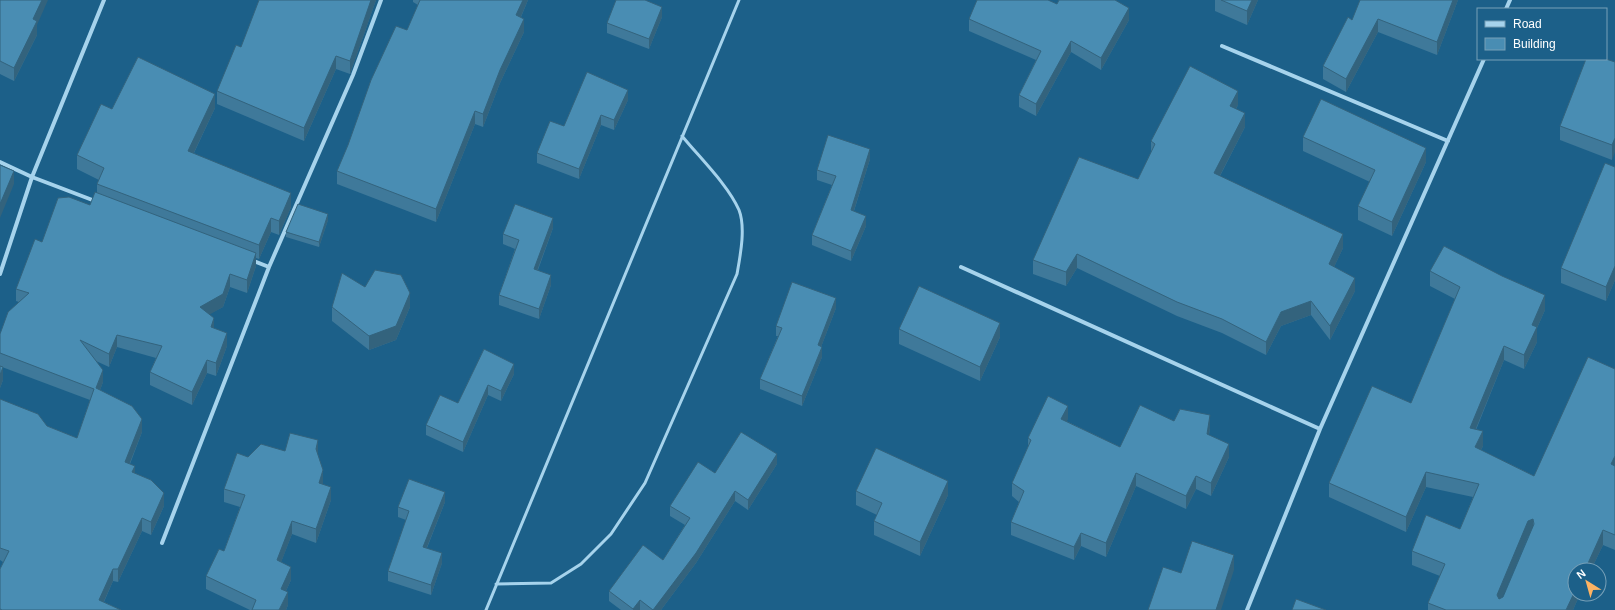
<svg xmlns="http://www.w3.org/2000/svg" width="1615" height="610" font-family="Arial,sans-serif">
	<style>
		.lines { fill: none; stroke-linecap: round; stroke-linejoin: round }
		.service { stroke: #a6d3ec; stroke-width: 3 }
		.minor { stroke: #a6d3ec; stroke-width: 4 }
		.wall { fill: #3f799a; fill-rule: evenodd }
		.shaded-wall { fill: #33637d }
		.building { fill: #498db3; stroke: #33637d; fill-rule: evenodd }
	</style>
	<rect width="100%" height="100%" fill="#1c6089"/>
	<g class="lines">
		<!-- service -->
		<path class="service" d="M 496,584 L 551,583 L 581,564 L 611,534 L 645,483 L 737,274 C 740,257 746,228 739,210 C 728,185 700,158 682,136
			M 486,610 L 739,0"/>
		<!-- minor -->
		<path class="minor" d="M 1506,9 L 1510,0
			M 1222,46 L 1448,141
			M 0,162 L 32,177 L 95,201
			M 251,260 L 269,267
			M 961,267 L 1320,429
			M 0,274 L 32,177 L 104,0
			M 162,543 L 269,267 L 353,75 L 381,0
			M 1247,610 L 1320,429 L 1484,59"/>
	</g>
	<!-- wall -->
	<path class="wall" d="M 0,0 L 37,25 L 37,35 L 14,81 L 0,74 Z
		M 376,0 L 350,74 L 336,69 L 304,141 L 217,104 L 217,91 Z
		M 413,0 L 528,0 L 521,17 L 524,32 L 500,83 L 483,127 L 475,124 L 436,222 L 337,184 L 337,171 L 407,30 L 418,5 L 413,2 Z
		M 1215,0 L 1258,0 L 1247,25 L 1215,11 Z
		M 1458,0 L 1437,55 L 1378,32 L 1346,92 L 1323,79 L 1323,66 L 1352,20 Z
		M 1057,4 L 1129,20 L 1101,70 L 1071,52 L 1036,116 L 1019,107 L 1019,95 L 1036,60 L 969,31 L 969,19 Z
		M 662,17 L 649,49 L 607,33 L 607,23 Z
		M 1615,62 L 1612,160 L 1560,140 L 1560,126 Z
		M 628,100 L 614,130 L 601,125 L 579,179 L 537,163 L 537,153 L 564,126 Z
		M 1238,105 L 1236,109 L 1245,127 L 1220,176 L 1343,248 L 1334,267 L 1355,291 L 1330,340 L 1311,315 L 1281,326 L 1266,355 L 1222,333 L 1177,316 L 1077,268 L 1066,286 L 1033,274 L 1033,260 L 1138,179 L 1151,153 L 1151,141 Z
		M 215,108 L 194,153 L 291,207 L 279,235 L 271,232 L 259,259 L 256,258 L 256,266 L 247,293 L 230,287 L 223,307 L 209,314 L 214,329 L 227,346 L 216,376 L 207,373 L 192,405 L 150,385 L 150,372 L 156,358 L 117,347 L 109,367 L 96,361 L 103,382 L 100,390 L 142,432 L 130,464 L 135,473 L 164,506 L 151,535 L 142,531 L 118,582 L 113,581 L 104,602 L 121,610 L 0,610 L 0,569 L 3,562 L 0,560 L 0,399 L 47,426 L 77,438 L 90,400 L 2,367 L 3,380 L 0,388 L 0,334 L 19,302 L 16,301 L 16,289 L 42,242 L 90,205 L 97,193 L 97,184 L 99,180 L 77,169 L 77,155 L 112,109 Z
		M 1303,137 L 1426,162 L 1392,236 L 1358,220 L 1358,206 L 1370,182 L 1303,151 Z
		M 870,159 L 854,211 L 866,226 L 851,261 L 812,245 L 812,235 L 832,185 L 817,180 L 817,170 Z
		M 1615,167 L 1615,280 L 1606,301 L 1561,283 L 1561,268 Z
		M 328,220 L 319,247 L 286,237 L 286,232 Z
		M 553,228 L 538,270 L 551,285 L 539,319 L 499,305 L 499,295 L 515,249 L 503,244 L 503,234 Z
		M 1430,271 L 1545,310 L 1537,328 L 1537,342 L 1524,369 L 1504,360 L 1476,430 L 1483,446 L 1481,450 L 1534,476 L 1615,369 L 1615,550 L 1603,545 L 1591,570 L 1575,570 L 1575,594 L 1580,594 L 1573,610 L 1428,610 L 1428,603 L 1440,576 L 1412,565 L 1412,551 L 1460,529 L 1473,497 L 1426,487 L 1406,532 L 1329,497 L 1329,483 L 1411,403 L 1455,299 L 1430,286 ZM 1529,535 L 1503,597 L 1502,597 L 1528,536 Z
		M 332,307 L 410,307 L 396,340 L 369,350 L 332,321 Z
		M 836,308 L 821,347 L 822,357 L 802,406 L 760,389 L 760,379 L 778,336 L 776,336 L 776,326 Z
		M 899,329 L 1000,337 L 980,381 L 899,344 Z
		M 484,349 L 514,374 L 501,401 L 488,395 L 463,452 L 426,435 L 426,425 L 458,403 Z
		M 1068,419 L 1066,421 L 1120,447 L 1174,421 L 1210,428 L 1209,435 L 1229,457 L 1211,496 L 1196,489 L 1186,509 L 1136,486 L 1106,557 L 1081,546 L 1074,560 L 1011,535 L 1011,522 L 1019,502 L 1012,496 L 1012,483 L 1028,447 L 1028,438 Z
		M 285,451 L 318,454 L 318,455 L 323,484 L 331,500 L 316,543 L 292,534 L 281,562 L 291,580 L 286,591 L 288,605 L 286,610 L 250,610 L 206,589 L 206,576 L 224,551 L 240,507 L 224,502 L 224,489 L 248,457 Z
		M 777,464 L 748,510 L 735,501 L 696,563 L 661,610 L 621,610 L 609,601 L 609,591 L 663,560 L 685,525 L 670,516 L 670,506 L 715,473 Z
		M 856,491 L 948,495 L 920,556 L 874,535 L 874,521 L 877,515 L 856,505 Z
		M 445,502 L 427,548 L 442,563 L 431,595 L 388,581 L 388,571 L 406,520 L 398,517 L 398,507 Z"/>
	<!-- shaded-wall -->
	<path class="shaded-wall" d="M 42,0 L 48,0 L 37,25 L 37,35 L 14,81 L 14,68 L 33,19 Z
		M 371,0 L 376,0 L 350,74 L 350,61 Z
		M 523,0 L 528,0 L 516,28 L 516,15 Z
		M 1252,0 L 1258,0 L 1247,25 L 1247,11 Z
		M 1453,0 L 1458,0 L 1437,55 L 1437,42 Z
		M 662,7 L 662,17 L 649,49 L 649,39 Z
		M 1129,8 L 1129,20 L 1101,70 L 1101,58 Z
		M 524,19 L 524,32 L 500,83 L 483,127 L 483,114 L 500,70 Z
		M 1378,19 L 1378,32 L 1346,92 L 1346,79 Z
		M 1071,41 L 1071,52 L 1036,116 L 1036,104 Z
		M 336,56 L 336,69 L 304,141 L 304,128 Z
		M 628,90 L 628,100 L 614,130 L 614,120 Z
		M 1238,91 L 1238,105 L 1230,120 L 1230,106 Z
		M 215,94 L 215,108 L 188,165 L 188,151 Z
		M 475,111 L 475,124 L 436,222 L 436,209 Z
		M 1245,113 L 1245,127 L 1214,187 L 1214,173 Z
		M 601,115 L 601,125 L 579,179 L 579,169 Z
		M 1615,138 L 1615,152 L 1612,160 L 1612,145 Z
		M 1426,148 L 1426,162 L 1392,236 L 1392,222 Z
		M 870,149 L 870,159 L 851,220 L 851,210 Z
		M 14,171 L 14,184 L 0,218 L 0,204 Z
		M 291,193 L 291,207 L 279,235 L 279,221 Z
		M 328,214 L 328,220 L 319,247 L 319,242 Z
		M 866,216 L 866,226 L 851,261 L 851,251 Z
		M 271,218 L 271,232 L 259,259 L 259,245 Z
		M 553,218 L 553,228 L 534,279 L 534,269 Z
		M 1343,234 L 1343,248 L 1329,278 L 1329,264 Z
		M 256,253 L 256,266 L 247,293 L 247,280 Z
		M 1077,254 L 1077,268 L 1066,286 L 1066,272 Z
		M 1615,266 L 1615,280 L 1606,301 L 1606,287 Z
		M 230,274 L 230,287 L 223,307 L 200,320 L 200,307 Z
		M 551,275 L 551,285 L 539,319 L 539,309 Z
		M 1355,278 L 1355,291 L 1330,340 L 1330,326 Z
		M 410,293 L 410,307 L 396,340 L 369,350 L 369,336 Z
		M 1545,295 L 1545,310 L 1537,328 L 1537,342 L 1524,369 L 1524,355 L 1532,325 Z
		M 836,298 L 836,308 L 818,355 L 818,345 Z
		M 1311,301 L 1311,315 L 1281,326 L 1266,355 L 1266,342 L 1281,312 Z
		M 214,318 L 214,331 L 211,327 Z
		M 1000,323 L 1000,337 L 980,381 L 980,367 Z
		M 227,333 L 227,346 L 216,376 L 216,363 Z
		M 117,335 L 117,347 L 109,367 L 109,354 Z
		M 1504,346 L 1504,360 L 1470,443 L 1470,428 Z
		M 822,347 L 822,357 L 802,406 L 802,396 Z
		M 207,360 L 207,373 L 192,405 L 192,392 Z
		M 514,364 L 514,374 L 501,401 L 501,391 Z
		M 3,367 L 3,380 L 0,388 L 0,375 Z
		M 103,370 L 103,382 L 96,401 L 96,388 Z
		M 488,385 L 488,395 L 463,452 L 463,442 Z
		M 1068,406 L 1068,419 L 1061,432 L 1061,419 Z
		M 1210,415 L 1210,428 L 1207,447 L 1207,434 Z
		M 142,419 L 142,432 L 125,475 L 125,462 Z
		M 1483,431 L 1483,446 L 1475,462 L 1475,447 Z
		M 318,440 L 318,454 L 316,462 L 316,449 Z
		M 1229,444 L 1229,457 L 1211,496 L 1211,483 Z
		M 777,454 L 777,464 L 748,510 L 748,500 Z
		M 1615,456 L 1615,471 L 1611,464 Z
		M 135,466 L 135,478 L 132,472 Z
		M 323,470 L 323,484 L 319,496 L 319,483 Z
		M 1426,472 L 1426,487 L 1406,532 L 1406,517 Z
		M 1136,473 L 1136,486 L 1106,557 L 1106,543 Z
		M 1196,476 L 1196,489 L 1186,509 L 1186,496 Z
		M 948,481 L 948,495 L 920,556 L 920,542 Z
		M 331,487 L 331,500 L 316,543 L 316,529 Z
		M 735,491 L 735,501 L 696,563 L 661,610 L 653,610 Z
		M 445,492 L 445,502 L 423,557 L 423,547 Z
		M 164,493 L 164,506 L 151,535 L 151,522 Z
		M 142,518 L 142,531 L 118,582 L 118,569 Z
		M 1533,519 L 1533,534 L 1528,536 L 1497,610 L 1497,595 L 1528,521 Z
		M 292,521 L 292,534 L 277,573 L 277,560 Z
		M 1603,530 L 1603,545 L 1591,570 L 1585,570 Z
		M 1081,533 L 1081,546 L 1074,560 L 1074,547 Z
		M 442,553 L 442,563 L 431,595 L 431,585 Z
		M 1234,555 L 1234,570 L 1221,610 L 1216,610 Z
		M 291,567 L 291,580 L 281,602 L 281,589 Z
		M 113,569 L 113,581 L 100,610 L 99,600 Z
		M 1575,591 L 1575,594 L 1580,594 L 1573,610 L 1566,610 Z
		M 288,592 L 288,605 L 286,610 L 279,610 Z
		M 640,600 L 640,610 L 633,610 L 633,609 Z"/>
	<!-- building -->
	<path class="building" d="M 0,0 L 42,0 L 33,19 L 37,21 L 14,68 L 0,61 Z
		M 259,0 L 371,0 L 350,61 L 336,56 L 304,128 L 217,91 L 236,45 L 241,47 Z
		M 420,0 L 523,0 L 516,15 L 524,19 L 500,70 L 483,114 L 475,111 L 436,209 L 337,171 L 348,145 L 371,80 L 396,26 L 407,30 Z
		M 616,0 L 645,0 L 662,7 L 649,39 L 607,23 Z
		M 977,0 L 1048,0 L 1057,4 L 1059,0 L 1115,0 L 1129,8 L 1101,58 L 1071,41 L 1036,104 L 1019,95 L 1041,51 L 969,19 Z
		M 1221,0 L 1252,0 L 1247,11 Z
		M 1360,0 L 1453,0 L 1437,42 L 1378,19 L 1346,79 L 1323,66 L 1348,17 L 1352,20 Z
		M 138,57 L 215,94 L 188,151 L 291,193 L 279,221 L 271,218 L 259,245 L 97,184 L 104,168 L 77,155 L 101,104 L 112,109 Z
		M 1586,59 L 1606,59 L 1615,62 L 1615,138 L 1612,145 L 1560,126 Z
		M 1190,66 L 1238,91 L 1230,106 L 1245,113 L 1214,173 L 1343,234 L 1329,264 L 1355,278 L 1330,326 L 1311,301 L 1281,312 L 1266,342 L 1222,319 L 1177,302 L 1077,254 L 1066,272 L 1033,260 L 1079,157 L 1138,179 L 1155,144 L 1151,141 Z
		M 587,72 L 628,90 L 614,120 L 601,115 L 579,169 L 537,153 L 550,121 L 564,126 Z
		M 1321,99 L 1426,148 L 1392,222 L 1358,206 L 1375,170 L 1303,137 Z
		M 828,135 L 870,149 L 851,210 L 866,216 L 851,251 L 812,235 L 836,176 L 817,170 Z
		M 1605,163 L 1615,167 L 1615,266 L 1606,287 L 1561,268 Z
		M 0,165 L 14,171 L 0,204 Z
		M 95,192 L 256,253 L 247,280 L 230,274 L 223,294 L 200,307 L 214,318 L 211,327 L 227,333 L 216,363 L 207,360 L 192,392 L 150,372 L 162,346 L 117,335 L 109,354 L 80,340 L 103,370 L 96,388 L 132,406 L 142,419 L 125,462 L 135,466 L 132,472 L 151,480 L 164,493 L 151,522 L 142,518 L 118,569 L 113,569 L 99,600 L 121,610 L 2,610 L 0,609 L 0,569 L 9,551 L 0,548 L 0,399 L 38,414 L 47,426 L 77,438 L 94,389 L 0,353 L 0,334 L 8,312 L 29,293 L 16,289 L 35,239 L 42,242 L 58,198 L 69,197 L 90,205 Z
		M 298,204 L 328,214 L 319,242 L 286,232 Z
		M 515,204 L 553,218 L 534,269 L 551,275 L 539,309 L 499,295 L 519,240 L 503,234 Z
		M 1444,246 L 1502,276 L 1545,295 L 1532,325 L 1537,327 L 1524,355 L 1504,346 L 1470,428 L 1483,431 L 1475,447 L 1534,476 L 1588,357 L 1615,369 L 1615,456 L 1611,464 L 1615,466 L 1615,535 L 1603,530 L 1585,570 L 1575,570 L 1575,591 L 1566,610 L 1446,610 L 1428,603 L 1445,564 L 1412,551 L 1426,515 L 1460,529 L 1479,484 L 1426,472 L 1406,517 L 1329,483 L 1372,386 L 1411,403 L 1460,287 L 1430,271 ZM 1533,519 L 1534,524 L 1503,597 L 1499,599 L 1497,595 L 1528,521 Z
		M 375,270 L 401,275 L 410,293 L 396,326 L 369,336 L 332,307 L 342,273 L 365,287 Z
		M 792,282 L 836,298 L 818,345 L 822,347 L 802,396 L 760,379 L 782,328 L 776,326 Z
		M 919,286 L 1000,323 L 980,367 L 899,329 Z
		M 484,349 L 514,364 L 501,391 L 488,385 L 463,442 L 426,425 L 440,395 L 458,403 Z
		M 0,366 L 3,367 L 0,375 Z
		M 1048,396 L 1068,406 L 1061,419 L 1120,447 L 1140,405 L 1174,421 L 1180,409 L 1210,415 L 1207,434 L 1229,444 L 1211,483 L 1196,476 L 1186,496 L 1136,473 L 1106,543 L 1081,533 L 1074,547 L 1011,522 L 1024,491 L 1012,483 L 1031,440 L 1028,438 Z
		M 741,432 L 777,454 L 748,500 L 735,491 L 696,553 L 653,610 L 640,600 L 633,609 L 609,591 L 643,545 L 663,560 L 690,518 L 670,506 L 698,462 L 715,473 Z
		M 290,433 L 318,440 L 316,449 L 323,470 L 319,483 L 331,487 L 316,529 L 292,521 L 277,560 L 291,567 L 281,589 L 288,592 L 279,610 L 252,610 L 256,600 L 206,576 L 219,549 L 224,551 L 245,495 L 224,489 L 237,453 L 248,457 L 261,444 L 285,451 Z
		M 876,448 L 948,481 L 920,542 L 874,521 L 882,503 L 856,491 Z
		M 409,479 L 445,492 L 423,547 L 442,553 L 431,585 L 388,571 L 409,511 L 398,507 Z
		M 1192,541 L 1234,555 L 1216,610 L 1148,610 L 1163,567 L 1181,573 Z
		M 1296,599 L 1326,610 L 1292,610 Z"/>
	<!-- legend -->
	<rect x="1477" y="8" width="130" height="52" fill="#1c6089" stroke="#77a0b8"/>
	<rect x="1485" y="21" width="20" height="6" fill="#a6d3ec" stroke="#77a0b8"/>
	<text x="1513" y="28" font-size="12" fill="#ffffff">Road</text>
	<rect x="1485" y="38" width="20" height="12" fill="#498db3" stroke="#77a0b8"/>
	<text x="1513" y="48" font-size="12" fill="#ffffff">Building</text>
	<!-- north arrow -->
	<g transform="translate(1587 582) rotate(323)"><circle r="19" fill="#1c6089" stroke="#77a0b8"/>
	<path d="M0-3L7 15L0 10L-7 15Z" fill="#fdb363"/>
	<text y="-6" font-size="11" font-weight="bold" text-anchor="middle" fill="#ffffff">N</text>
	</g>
</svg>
